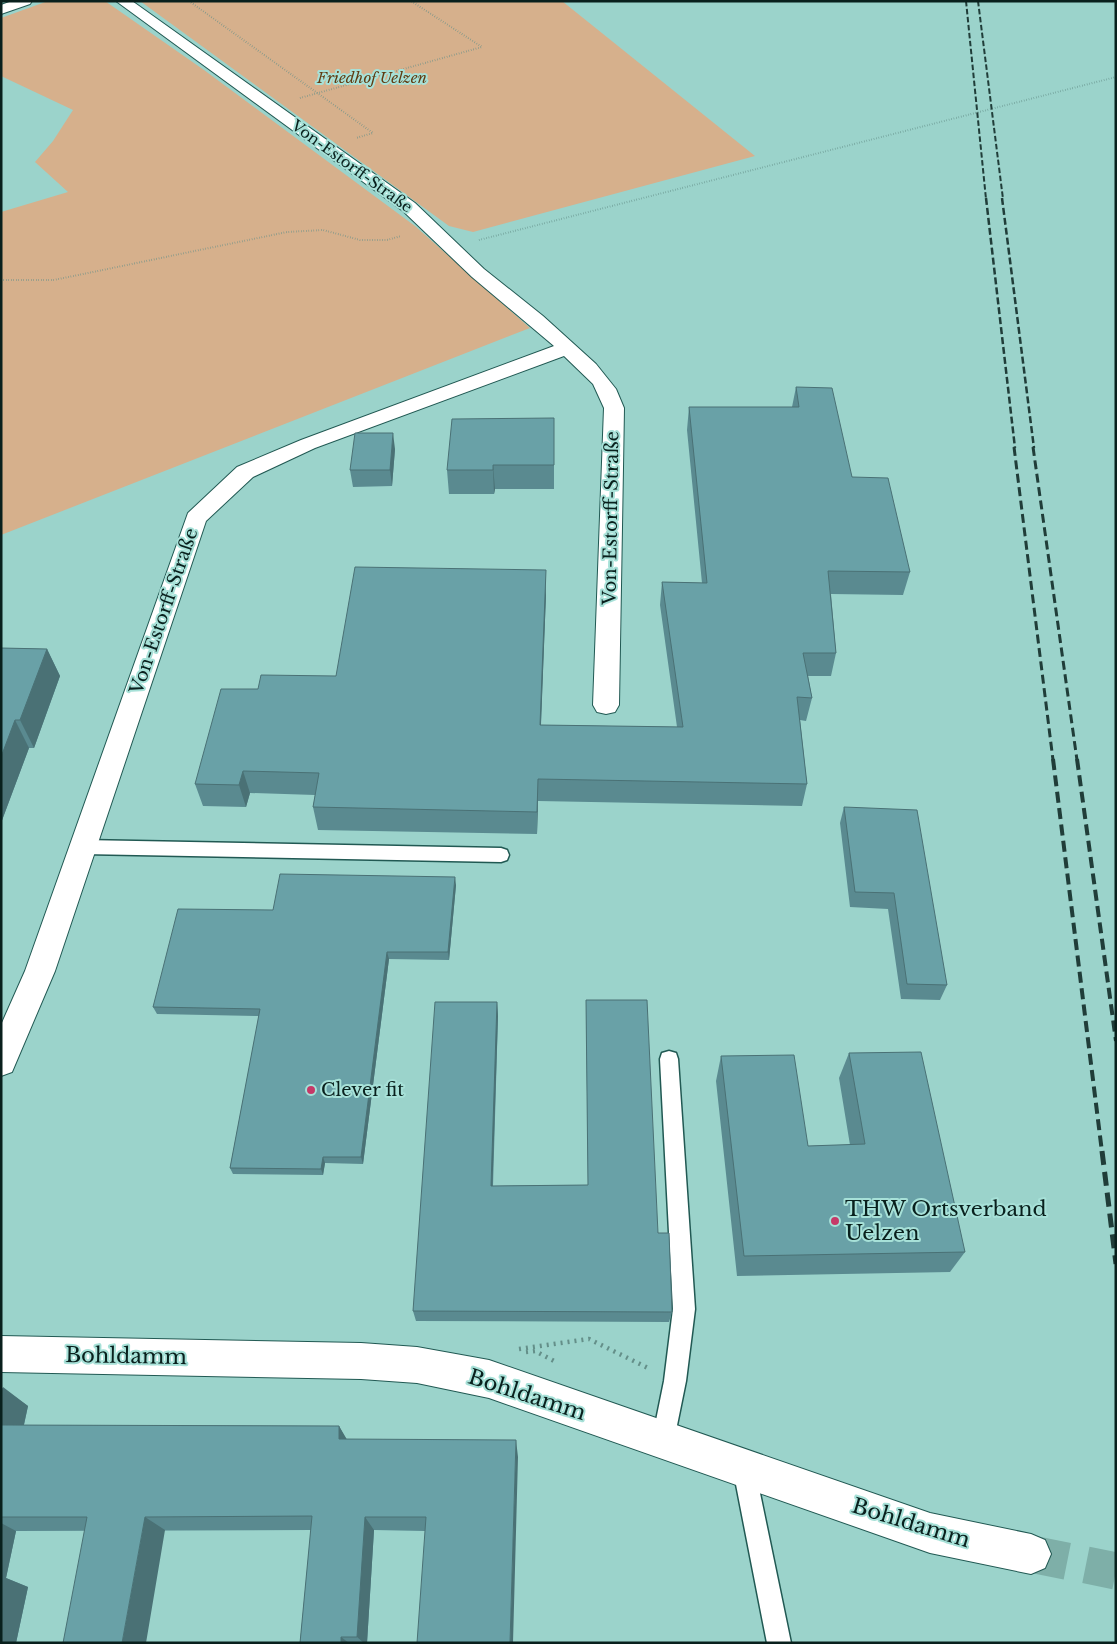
<svg xmlns="http://www.w3.org/2000/svg" width="1117" height="1644" font-family="'Libre Baskerville',serif">
	<style>
		.green { fill: #d6b08c }
		.lines { fill: none; stroke-linecap: round; stroke-linejoin: round }
		.street-tunnel { stroke: #7eafa8; stroke-width: 37; stroke-dasharray: 37 19; stroke-linecap: butt }
		.lane-casing { stroke: #215953; stroke-width: 3 }
		.street-casing { stroke: #215953; stroke-width: 2 }
		.path-far1 { stroke: #648f89; stroke-width: 2; stroke-dasharray: 0.5 2; stroke-linecap: butt }
		.path { stroke: #648f89; stroke-width: 4.5; stroke-dasharray: 2 5; stroke-linecap: butt }
		.lane { fill: #fff; fill-rule: evenodd }
		.street { fill: #fff; fill-rule: evenodd }
		.rail-far4 { stroke: #203d39; stroke-width: 2; stroke-dasharray: 5.5 2.5; stroke-linecap: butt }
		.rail-far3 { stroke: #203d39; stroke-width: 2.5; stroke-dasharray: 7 3; stroke-linecap: butt }
		.rail-far2 { stroke: #203d39; stroke-width: 3; stroke-dasharray: 9 4.5; stroke-linecap: butt }
		.rail-far1 { stroke: #203d39; stroke-width: 4; stroke-dasharray: 11 5.5; stroke-linecap: butt }
		.rail { stroke: #203d39; stroke-width: 5; stroke-dasharray: 14 7; stroke-linecap: butt }
		.wall { fill: #5a8a90 }
		.shaded-wall { fill: #4a7175 }
		.building { fill: #69a1a7; stroke: #4a7175 }
		.poi-dot { fill: #c63968; stroke: #a7e1d8; stroke-width: 2 }
		.labels { text-anchor: middle; dominant-baseline: central; stroke-width: 4; stroke-linejoin: round; paint-order: stroke }
		.far-park-label { font-size: 15px; font-style: italic; fill: #603b11; stroke: #a7e1d8 }
		.far-street-label { font-size: 15px; fill: #09201d; stroke: #a7e1d8 }
		.street-label { font-size: 18px; fill: #09201d; stroke: #a7e1d8 }
		.poi-label { font-size: 18px; fill: #09201d; stroke: #a7e1d8; text-anchor: start }
		.near-poi-label { font-size: 21px; fill: #09201d; stroke: #a7e1d8; text-anchor: start }
		.near-street-label { font-size: 21px; fill: #09201d; stroke: #a7e1d8 }
	</style>
	<rect width="100%" height="100%" fill="#9bd3cb"/>
	<!-- green -->
	<path class="green" d="M 48,1 L 105,1 L 204,70 L 415,226 L 530,328 L 1,535 L 1,212 L 68,192 L 35,162 L 53,141 L 73,110 L 1,76 L 1,18 Z
		M 140,1 L 562,1 L 755,156 L 473,232 L 449,226 Z"/>
	<g class="lines">
		<!-- street-tunnel -->
		<path class="street-tunnel" d="M 1031,1554 L 1116,1571"/>
		<!-- lane casing -->
		<g class="lane-casing">
			<path id="lane" d="M 83,840 L 501,848 L 507,850 L 509,855 L 507,860 L 501,862 L 83,854 L 77,852 L 75,847 L 77,842 Z
				M 669,1051 L 676,1053 L 678,1059 L 695,1309 L 686,1381 L 674,1440 L 671,1448 L 663,1451 L 655,1448 L 652,1440 L 664,1381 L 673,1309 L 660,1059 L 662,1053 Z
				M 744,1458 L 752,1461 L 755,1469 L 791,1643 L 767,1643 L 733,1469 L 736,1461 Z"/>
		</g>
		<!-- street casing -->
		<g class="street-casing">
			<path id="street" d="M 12,1 L 32,1 L 30,4 L 1,14 L 1,5 Z
				M 116,1 L 132,1 L 415,203 L 484,269 L 543,316 L 596,364 L 616,389 L 624,408 L 619,705 L 615,712 L 606,714 L 597,712 L 593,705 L 604,408 L 593,384 L 564,356 L 315,448 L 253,477 L 206,521 L 55,971 L 12,1072 L 1,1076 L 1,1025 L 25,971 L 188,513 L 237,467 L 301,440 L 554,346 L 472,277 L 403,211 Z
				M 1,1336 L 361,1343 L 417,1347 L 489,1360 L 930,1513 L 1031,1534 L 1045,1540 L 1051,1554 L 1045,1568 L 1031,1574 L 930,1553 L 489,1398 L 417,1383 L 361,1379 L 1,1372 Z"/>
		</g>
		<!-- path-far1 -->
		<path class="path-far1" d="M 189,1 L 373,133 L 356,138
			M 300,98 L 482,47 L 411,1
			M 479,240 L 1116,77
			M 1,280 L 54,280 L 287,232 L 323,230 L 360,240 L 387,240 L 401,236"/>
		<!-- path -->
		<path class="path" d="M 519,1349 L 589,1339 L 648,1368
			M 526,1352 L 535,1351 L 554,1361"/>
		<!-- lane -->
		<use href="#lane" class="lane"/>
		<!-- street -->
		<use href="#street" class="street"/>
		<!-- rail-far4 -->
		<path class="rail-far4" d="M 966,1 L 986,199
			M 978,1 L 1003,199"/>
		<!-- rail-far3 -->
		<path class="rail-far3" d="M 986,198 L 1015,448
			M 1002,198 L 1034,448"/>
		<!-- rail-far2 -->
		<path class="rail-far2" d="M 1014,447 L 1053,760
			M 1033,447 L 1077,760"/>
		<!-- rail-far1 -->
		<path class="rail-far1" d="M 1053,759 L 1102,1152
			M 1077,759 L 1116,1041"/>
		<!-- rail -->
		<path class="rail" d="M 1102,1151 L 1116,1264"/>
	</g>
	<!-- wall -->
	<path class="wall" d="M 796,387 L 910,572 L 903,595 L 831,594 L 836,653 L 831,676 L 808,676 L 812,698 L 806,721 L 800,720 L 807,784 L 802,806 L 538,801 L 537,834 L 318,830 L 313,807 L 315,795 L 250,793 L 246,807 L 203,806 L 195,784 L 258,689 L 336,676 L 546,594 L 541,725 L 677,727 L 660,605 L 662,582 L 702,583 L 687,430 L 689,407 L 792,407 Z
		M 554,418 L 554,489 L 495,489 L 494,494 L 449,494 L 447,470 Z
		M 395,449 L 392,486 L 353,487 L 350,470 Z
		M 1,648 L 47,649 L 60,676 L 34,748 L 29,748 L 1,823 Z
		M 844,807 L 947,985 L 940,1000 L 901,999 L 888,909 L 850,907 L 840,823 Z
		M 456,885 L 449,960 L 389,959 L 363,1164 L 325,1163 L 323,1175 L 233,1174 L 230,1168 L 259,1016 L 157,1014 L 153,1007 L 273,910 Z
		M 586,1000 L 658,1233 L 672,1312 L 669,1322 L 416,1321 L 413,1311 L 497,1002 L 498,1016 L 493,1186 L 588,1185 Z
		M 849,1053 L 965,1252 L 950,1272 L 737,1276 L 716,1081 L 721,1056 L 808,1146 L 850,1145 L 839,1078 Z
		M 1,1387 L 28,1406 L 24,1425 L 339,1426 L 346,1439 L 518,1457 L 425,1531 L 374,1530 L 367,1643 L 300,1643 L 311,1530 L 16,1531 L 6,1578 L 28,1587 L 16,1643 L 1,1643 Z"/>
	<!-- shaded-wall -->
	<path class="shaded-wall" d="M 393,433 L 395,449 L 392,486 L 390,470 Z
		M 493,465 L 495,489 L 494,494 L 493,470 Z
		M 546,570 L 546,594 L 540,747 L 540,725 Z
		M 47,649 L 60,676 L 34,748 L 20,720 Z
		M 15,720 L 29,748 L 1,823 L 1,757 Z
		M 243,771 L 250,793 L 246,807 L 239,785 Z
		M 538,779 L 538,801 L 537,834 L 537,812 Z
		M 455,877 L 456,885 L 449,960 L 448,952 Z
		M 387,952 L 389,959 L 363,1164 L 361,1157 Z
		M 497,1002 L 498,1016 L 492,1198 L 491,1186 Z
		M 323,1157 L 325,1163 L 323,1175 L 321,1169 Z
		M 3,1387 L 28,1406 L 20,1442 L 1,1430 L 1,1393 Z
		M 339,1426 L 349,1443 L 339,1439 Z
		M 516,1440 L 518,1457 L 513,1643 L 510,1643 Z
		M 145,1517 L 165,1530 L 146,1643 L 122,1643 Z
		M 365,1517 L 374,1530 L 367,1643 L 364,1643 L 357,1637 Z
		M 1,1523 L 16,1531 L 6,1578 L 28,1587 L 16,1643 L 1,1643 Z
		M 341,1637 L 349,1643 L 341,1643 Z"/>
	<!-- building -->
	<path class="building" d="M 796,387 L 832,388 L 852,477 L 888,478 L 910,572 L 828,571 L 836,653 L 803,653 L 812,698 L 797,697 L 807,784 L 538,779 L 537,812 L 313,807 L 319,773 L 243,771 L 239,785 L 195,784 L 221,689 L 258,689 L 261,675 L 336,676 L 355,567 L 546,570 L 540,725 L 683,727 L 662,582 L 707,583 L 689,407 L 799,407 Z
		M 554,418 L 554,465 L 493,465 L 493,470 L 447,470 L 452,419 Z
		M 355,433 L 393,433 L 390,470 L 350,470 Z
		M 1,648 L 47,649 L 20,720 L 15,720 L 1,757 Z
		M 844,807 L 917,810 L 947,985 L 907,984 L 894,893 L 855,892 Z
		M 280,874 L 455,877 L 448,952 L 387,952 L 361,1157 L 323,1157 L 321,1169 L 230,1168 L 260,1009 L 153,1007 L 178,909 L 273,910 Z
		M 586,1000 L 647,1000 L 658,1233 L 669,1233 L 672,1312 L 413,1311 L 435,1002 L 497,1002 L 491,1186 L 588,1185 Z
		M 921,1052 L 965,1252 L 744,1256 L 721,1056 L 794,1055 L 808,1146 L 865,1144 L 849,1053 Z
		M 1,1425 L 339,1426 L 339,1439 L 516,1440 L 510,1643 L 417,1643 L 426,1517 L 365,1517 L 357,1637 L 341,1637 L 341,1643 L 300,1643 L 312,1516 L 145,1517 L 122,1643 L 63,1643 L 87,1517 L 1,1517 Z"/>
	<!-- markers -->
	<g class="poi-dot">
		<circle cx="311" cy="1090" r="5"/>
		<circle cx="835" cy="1221" r="5"/>
	</g>
	<g class="labels">
		<!-- far-park labels -->
		<g class="far-park-label">
			<text x="372" y="77">Friedhof Uelzen</text>
		</g>
		<!-- far-street labels -->
		<g class="far-street-label">
			<text transform="translate(352 166) rotate(36)">Von-Estorff-Straße</text>
		</g>
		<!-- street labels -->
		<g class="street-label">
			<text transform="translate(611 518) rotate(-89)">Von-Estorff-Straße</text>
			<text transform="translate(164 611) rotate(-71)">Von-Estorff-Straße</text>
		</g>
		<!-- poi labels -->
		<g class="poi-label">
			<text x="321" y="1090">Clever fit</text>
		</g>
		<!-- near-poi labels -->
		<g class="near-poi-label">
			<text x="845" y="1209">THW Ortsverband<tspan x="845" dy="24">Uelzen</tspan></text>
		</g>
		<!-- near-street labels -->
		<g class="near-street-label">
			<text transform="translate(126 1356) rotate(1)">Bohldamm</text>
			<text transform="translate(527 1395) rotate(18)">Bohldamm</text>
			<text transform="translate(911 1523) rotate(17)">Bohldamm</text>
		</g>
	</g>
	<!-- border -->
	<rect width="1117" height="1644" fill="none" stroke="#09201d" stroke-width="5"/>
</svg>
